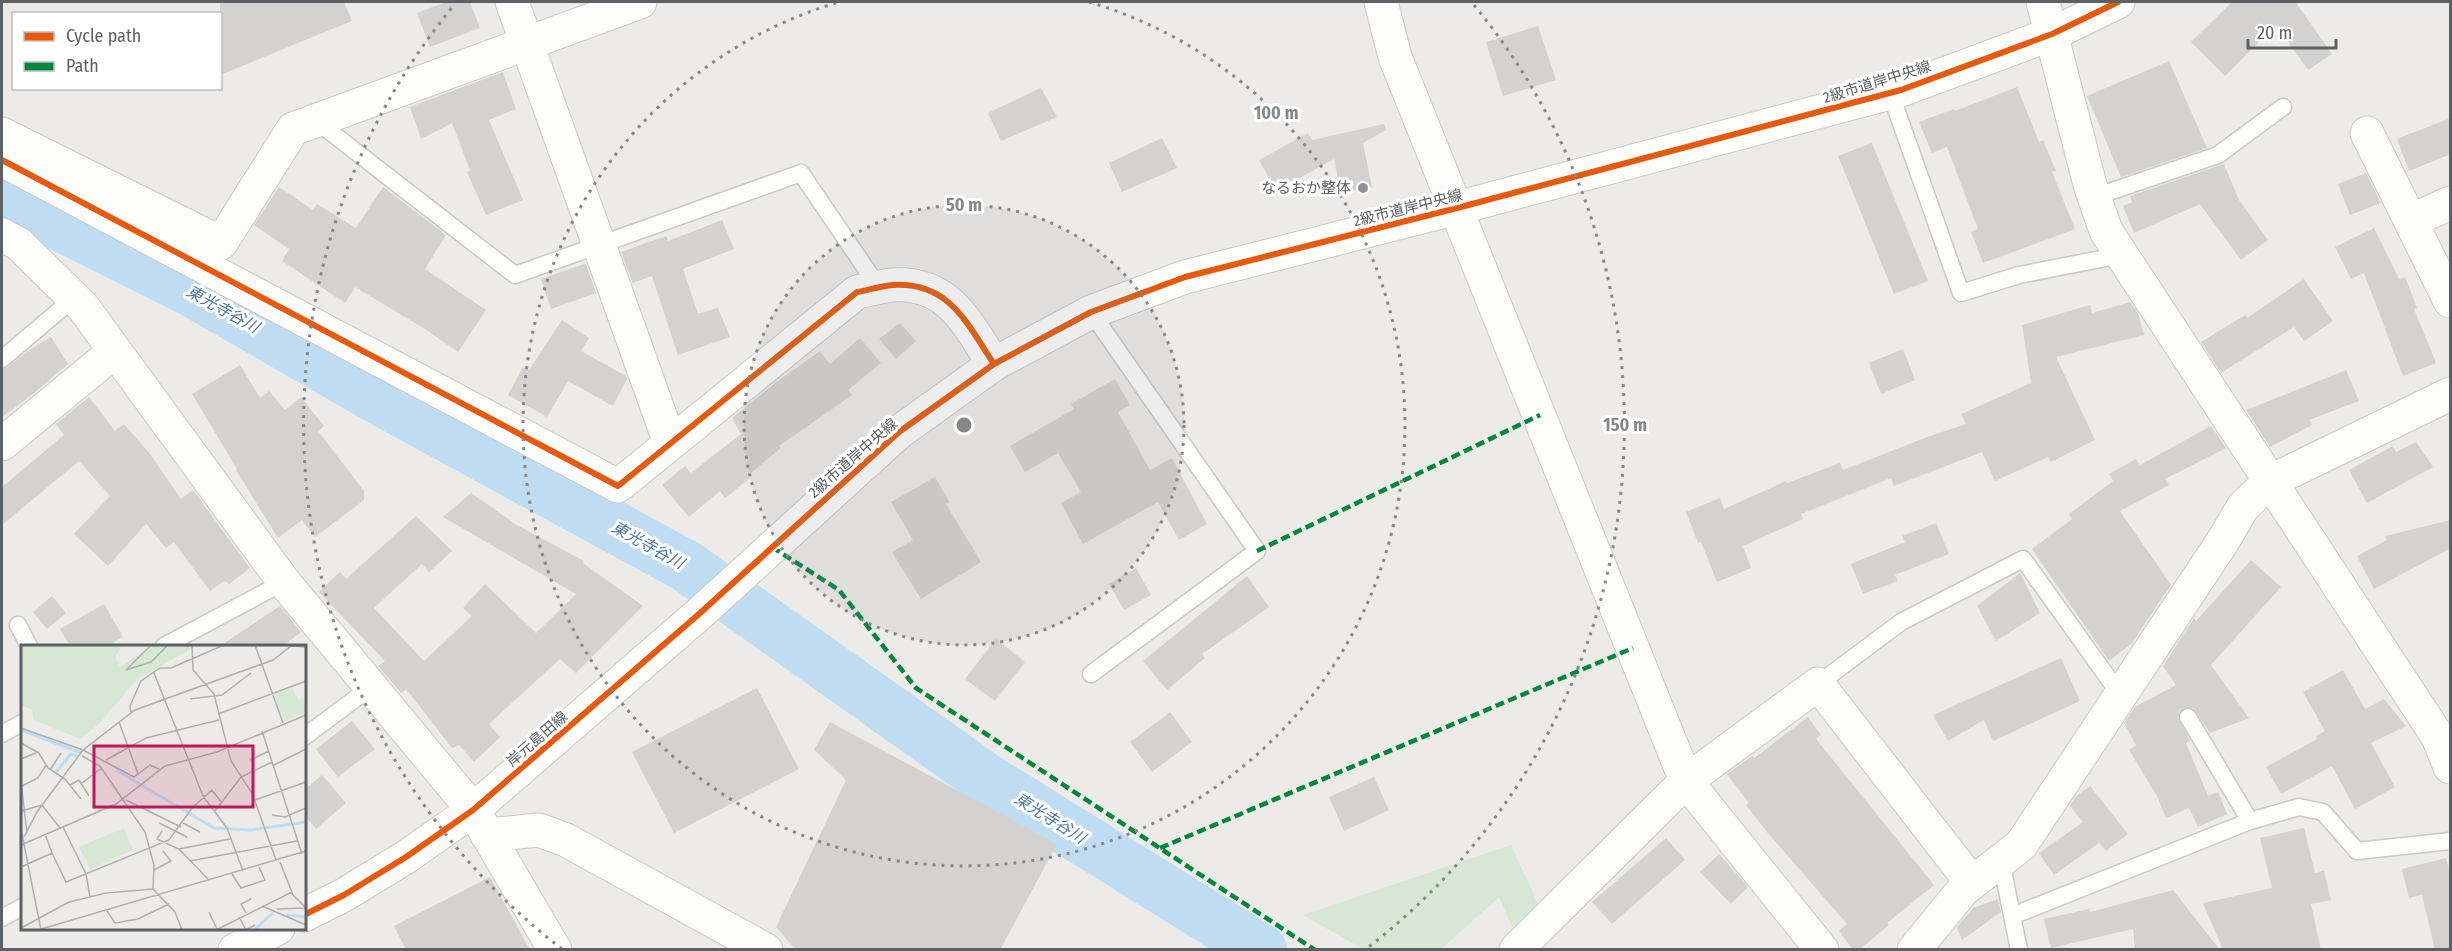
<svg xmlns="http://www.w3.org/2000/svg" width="2452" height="951" font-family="'Fira Sans Condensed','Noto Sans JP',sans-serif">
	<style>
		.green { fill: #d6e7d4 }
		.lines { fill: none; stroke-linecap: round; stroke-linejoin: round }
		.river { stroke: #beddf3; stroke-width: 52 }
		.building { fill: #d3d2d0 }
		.lane-casing { stroke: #c9c9c9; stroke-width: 19 }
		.street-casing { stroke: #c9c9c9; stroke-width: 35 }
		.secondary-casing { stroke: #c9c9c8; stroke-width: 35 }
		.lane { stroke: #fcfcfb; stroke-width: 16 }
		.street { stroke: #fcfcfb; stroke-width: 33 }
		.secondary { stroke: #fcfcfb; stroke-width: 33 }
		.quiet { stroke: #00873e; stroke-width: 4.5; stroke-dasharray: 9 4.5; stroke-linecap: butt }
		.cycleway-casing { stroke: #fff; stroke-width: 10 }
		.cycleway { stroke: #e8590c; stroke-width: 6 }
		.ring { fill: none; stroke: #858789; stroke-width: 3; stroke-dasharray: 3 6 }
		.poi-dot { fill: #8f9192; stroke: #fff; stroke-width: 2 }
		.labels { text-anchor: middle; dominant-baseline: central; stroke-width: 6; stroke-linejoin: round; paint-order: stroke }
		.street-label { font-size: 15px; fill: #5d6064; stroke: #fff }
		.poi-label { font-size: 15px; fill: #5d6064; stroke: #fff; text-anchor: end }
		.water-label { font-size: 16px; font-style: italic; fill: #4a78a8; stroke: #fff }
		.inset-river { fill: none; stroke: #beddf3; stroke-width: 3 }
		.inset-road { fill: none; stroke: #afafaf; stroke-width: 1.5 }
		.view { fill: #c2185b; fill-opacity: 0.15; stroke: #c2185b; stroke-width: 3 }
		.inset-edge { fill: none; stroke: #5d6064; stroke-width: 3 }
		.centre { fill: #858789; stroke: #fff; stroke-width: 3 }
		.ring-label { font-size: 18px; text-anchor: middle; font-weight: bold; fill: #858789; stroke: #fff; stroke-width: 6; stroke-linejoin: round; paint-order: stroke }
	</style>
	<rect width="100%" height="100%" fill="#ecebe7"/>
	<!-- green -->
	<path class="green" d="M 1511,845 L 1539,906 L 1513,929 L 1499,897 L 1440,950 L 1363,949 L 1303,915 Z"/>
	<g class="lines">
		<!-- river -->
		<path class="river" d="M 2,196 L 192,291 L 383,401 L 686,566 L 986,779 L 1261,950"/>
	</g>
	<!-- building -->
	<path class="building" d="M 220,2 L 344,2 L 352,21 L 220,75 Z
		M 446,2 L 470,2 L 480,28 L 430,47 L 417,13 Z
		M 2232,2 L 2299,2 L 2297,4 L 2332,54 L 2308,70 L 2276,25 L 2225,76 L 2191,42 Z
		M 1538,26 L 1556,80 L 1503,96 L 1486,42 Z
		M 2169,61 L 2207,148 L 2121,177 L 2087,96 Z
		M 503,72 L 516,109 L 489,120 L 523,200 L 486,215 L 467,172 L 470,170 L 452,123 L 421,139 L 410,107 Z
		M 2017,87 L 2039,142 L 2043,140 L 2056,171 L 2052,172 L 2075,229 L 1983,263 L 1971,232 L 1978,229 L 1947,147 L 1932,153 L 1919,122 L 1954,109 L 1955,111 Z
		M 1041,88 L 1057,117 L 1001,141 L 988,113 Z
		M 2451,118 L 2451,154 L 2409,171 L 2397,139 Z
		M 1384,124 L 1386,130 L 1363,143 L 1372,187 L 1341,193 L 1334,159 L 1276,191 L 1259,160 L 1308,133 L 1312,140 Z
		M 1162,138 L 1177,168 L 1122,192 L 1109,163 Z
		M 1872,143 L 1928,281 L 1894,294 L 1838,156 Z
		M 2224,164 L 2239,200 L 2268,240 L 2241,260 L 2200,204 L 2134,233 L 2123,206 L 2132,202 L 2130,196 Z
		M 2366,173 L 2381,203 L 2350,215 L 2338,184 Z
		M 279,187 L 313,210 L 317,204 L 356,228 L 383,187 L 446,235 L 425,269 L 486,310 L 458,352 L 425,329 L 355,287 L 345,303 L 282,261 L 289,249 L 254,225 Z
		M 722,220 L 734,249 L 683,269 L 698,314 L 718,308 L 730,337 L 678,355 L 652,276 L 633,283 L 621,252 L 666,236 L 668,241 Z
		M 2374,228 L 2399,279 L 2405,277 L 2417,308 L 2414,309 L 2436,363 L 2403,376 L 2364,273 L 2351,279 L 2335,247 Z
		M 584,264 L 586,264 L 596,293 L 551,309 L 541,279 Z
		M 2304,279 L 2333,321 L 2304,341 L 2294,327 L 2221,373 L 2201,342 L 2245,315 L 2247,318 Z
		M 2130,302 L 2138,313 L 2144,335 L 2056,357 L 2095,440 L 2051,462 L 2048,457 L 1995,481 L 1982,452 L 1894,486 L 1891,478 L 1801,514 L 1803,519 L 1743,546 L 1751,568 L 1717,582 L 1701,542 L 1698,543 L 1686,512 L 1720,498 L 1724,509 L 1786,481 L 1787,483 L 1840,463 L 1843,470 L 1927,437 L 1966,424 L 1961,414 L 2031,383 L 2022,325 L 2090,305 L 2092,313 Z
		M 562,320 L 589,338 L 581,351 L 626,376 L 627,379 L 613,406 L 568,381 L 547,417 L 508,395 L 523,367 L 529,370 Z
		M 900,323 L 916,341 L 896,359 L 879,339 Z
		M 51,337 L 68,364 L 33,394 L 2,417 L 2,369 L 8,367 L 25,353 Z
		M 860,338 L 881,363 L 848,390 L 852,395 L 779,446 L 781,448 L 748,475 L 750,478 L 725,498 L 720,491 L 689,517 L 662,485 L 685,466 L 691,473 L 741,434 L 732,418 L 770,387 L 820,351 L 830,364 Z
		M 1903,349 L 1915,380 L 1881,394 L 1869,363 Z
		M 240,365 L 260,398 L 269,391 L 285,410 L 301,397 L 324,426 L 318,431 L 364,491 L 364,500 L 315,537 L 302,520 L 278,538 L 236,470 L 237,469 L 192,394 Z
		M 2346,370 L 2359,401 L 2309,420 L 2312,425 L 2270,447 L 2246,410 Z
		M 1115,379 L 1130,405 L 1118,412 L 1150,470 L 1172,458 L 1207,524 L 1179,540 L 1158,502 L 1083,544 L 1061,503 L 1081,492 L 1058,453 L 1025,472 L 1010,446 L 1074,409 L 1071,404 Z
		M 89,397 L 115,431 L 124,424 L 150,454 L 181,499 L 193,490 L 250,568 L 229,584 L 224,581 L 210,591 L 174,542 L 166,548 L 146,524 L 108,566 L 74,534 L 110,496 L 79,461 L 2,525 L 2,487 L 64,435 L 56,424 Z
		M 2211,426 L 2226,448 L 2165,479 L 2169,485 L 2120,511 L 2171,585 L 2132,643 L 2109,661 L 2032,549 L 2072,519 L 2069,514 L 2113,481 L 2109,474 L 2136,459 L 2140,465 Z
		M 2416,442 L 2433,467 L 2367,503 L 2349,470 L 2393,446 L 2396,452 Z
		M 935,477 L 950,503 L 946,504 L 981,562 L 921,599 L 892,552 L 913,540 L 891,502 Z
		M 471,493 L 517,525 L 584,561 L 583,563 L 643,606 L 576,673 L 560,659 L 489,724 L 500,737 L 474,762 L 459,745 L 452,748 L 406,689 L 401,693 L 378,666 L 385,661 L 319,592 L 340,572 L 346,579 L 416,516 L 452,551 L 429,572 L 422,564 L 374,608 L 424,661 L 472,616 L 463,608 L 485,584 L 536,633 L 576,594 L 443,517 Z
		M 2451,520 L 2451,548 L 2374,589 L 2357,556 L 2387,540 L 2385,536 Z
		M 1936,523 L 1949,554 L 1895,575 L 1898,581 L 1863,594 L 1851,564 L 1905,542 L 1902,536 Z
		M 2251,560 L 2281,587 L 2211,665 L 2249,718 L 2210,733 L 2193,708 L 2183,708 L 2178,717 L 2190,741 L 2186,743 L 2208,796 L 2218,792 L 2227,814 L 2198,827 L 2189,808 L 2166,818 L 2157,796 L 2129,750 L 2136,745 L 2124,723 L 2135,707 L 2176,685 L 2163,666 L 2194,618 L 2196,621 Z
		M 1136,568 L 1151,595 L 1124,610 L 1109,584 Z
		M 2020,573 L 2040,613 L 1996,641 L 1977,606 Z
		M 1247,576 L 1269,607 L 1202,654 L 1205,658 L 1167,690 L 1143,661 Z
		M 52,596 L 66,613 L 47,629 L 33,612 Z
		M 104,604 L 123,637 L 107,646 L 70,646 L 60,629 Z
		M 280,606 L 301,632 L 283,646 L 220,646 Z
		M 996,639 L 1025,662 L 995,701 L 965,679 Z
		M 2061,658 L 2080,701 L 1993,741 L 1984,720 L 1948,741 L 1933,715 Z
		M 2343,670 L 2365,709 L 2384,699 L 2406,726 L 2371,743 L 2395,787 L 2355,809 L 2332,766 L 2281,794 L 2266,767 L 2317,739 L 2316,736 L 2325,731 L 2303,692 Z
		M 757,688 L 799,769 L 674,833 L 632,752 Z
		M 1170,712 L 1192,742 L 1152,772 L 1130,742 Z
		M 1808,717 L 1821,735 L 1816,739 L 1934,885 L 1887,923 L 1889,925 L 1859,950 L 1853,950 L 1839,931 L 1847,924 L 1767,832 L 1746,805 L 1749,803 L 1727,774 L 1752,756 L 1754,758 Z
		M 352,721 L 375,749 L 338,777 L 316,749 Z
		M 830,722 L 1057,844 L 1000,950 L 796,950 L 776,927 L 846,780 L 814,750 Z
		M 322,775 L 346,803 L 316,829 L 304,815 L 304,790 Z
		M 1374,777 L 1389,810 L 1344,831 L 1329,797 Z
		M 2090,786 L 2128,834 L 2106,851 L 2099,843 L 2054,875 L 2039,853 L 2083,822 L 2070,806 L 2075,797 Z
		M 2304,828 L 2315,873 L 2324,871 L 2331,900 L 2311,904 L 2321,950 L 2223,950 L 2203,903 L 2272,888 L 2260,838 Z
		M 1666,838 L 1685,860 L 1612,924 L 1592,902 Z
		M 1719,854 L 1748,887 L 1731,904 L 1700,872 Z
		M 2446,858 L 2451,877 L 2451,950 L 2435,950 L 2422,895 L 2409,898 L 2402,869 Z
		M 490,877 L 530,950 L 406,950 L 394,926 Z
		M 2173,890 L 2220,950 L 2135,950 L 2133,929 L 2051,948 L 2044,919 L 2089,909 L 2090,912 Z
		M 1998,899 L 2001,912 L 1962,940 L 1957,927 L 1973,908 Z"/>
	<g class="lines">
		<!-- lane casing -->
		<g class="lane-casing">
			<path id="lane" d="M 1890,92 L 1961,293 L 2019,275 L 2121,255
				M 315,120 L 515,275 L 801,173 L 879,288
				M 2094,197 L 2218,155 L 2283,107
				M 2,359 L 74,298
				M 18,625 L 29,646
				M 164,646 L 284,582
				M 1091,674 L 1257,551 L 1091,312
				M 1818,684 L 1901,622 L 2023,559 L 2121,696
				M 2188,717 L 2250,821
				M 2,734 L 22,723
				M 304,737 L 371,687
				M 2001,861 L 2019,950
				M 2012,916 L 2250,821 L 2299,807 L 2323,812 L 2357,851 L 2450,841
				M 2,918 L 22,907"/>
		</g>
		<!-- street casing -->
		<g class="street-casing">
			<path id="street" d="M 512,2 L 670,443
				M 1381,2 L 1395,57 L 1686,781 L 1822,950
				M 2043,2 L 2090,185 L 2106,231 L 2438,737 L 2450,767
				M 2367,133 L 2450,301
				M 2,134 L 221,243 L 293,129 L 640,2
				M 2,160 L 618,486 L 857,292 C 868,290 881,286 893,285 C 950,282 967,324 994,364
				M 2411,221 L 2450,203
				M 2,235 L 19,244 L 83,307 L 284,582 L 473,810
				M 2,444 L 115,351
				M 487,835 L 539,830 L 566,840 L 766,950
				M 1516,950 L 1686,781 L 1818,684 L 1972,883
				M 1914,950 L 1963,890 L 2021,845 L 2223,541 L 2243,507 L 2269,482 L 2450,394"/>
		</g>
		<!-- secondary casing -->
		<g class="secondary-casing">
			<path id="secondary" d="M 473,810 L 555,950
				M 304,915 L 344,895 L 406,857 L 473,810 L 699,614 L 899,432 L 994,364 L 1091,312 L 1185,277 L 1457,208 L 1901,90 L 2052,34 L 2118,2
				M 235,950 L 278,928"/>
		</g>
		<!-- lane -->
		<use href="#lane" class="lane"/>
		<!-- street -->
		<use href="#street" class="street"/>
		<!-- secondary -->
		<use href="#secondary" class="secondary"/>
		<!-- quiet -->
		<path class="quiet" d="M 772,547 L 839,590 L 916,688 L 1315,950
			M 1257,551 L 1540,415
			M 1160,848 L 1633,648"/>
		<!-- cycleway casing -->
		<g class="cycleway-casing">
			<path id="cycleway" d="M 2,160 L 618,486 L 857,292 C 868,290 881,286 893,285 C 950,282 967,324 994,364
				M 304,915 L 344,895 L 406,857 L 473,810 L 699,614 L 899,432 L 994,364 L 1091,312 L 1185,277 L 1457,208 L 1901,90 L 2052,34 L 2118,2"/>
		</g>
		<!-- cycleway -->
		<use href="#cycleway" class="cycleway"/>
	</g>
	<!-- distance rings -->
	<circle cx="964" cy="425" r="220" fill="#858789" fill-opacity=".12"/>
	<g class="ring">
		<circle cx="964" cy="425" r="220"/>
		<path d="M1089 2A441 441 0 1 1 839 2"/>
		<path d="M562 949A661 661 0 0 1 454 5M1474 5A661 661 0 0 1 1366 949"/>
	</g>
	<!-- markers -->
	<circle class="poi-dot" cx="1363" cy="188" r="6"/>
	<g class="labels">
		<!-- street labels -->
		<g class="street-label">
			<text transform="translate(1877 82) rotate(-17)">2級市道岸中央線</text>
			<text transform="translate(1408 208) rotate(-14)">2級市道岸中央線</text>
			<text transform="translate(853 458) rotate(-41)">2級市道岸中央線</text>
			<text transform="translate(537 739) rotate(-41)">岸元島田線</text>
		</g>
		<!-- poi labels -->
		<g class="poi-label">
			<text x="1351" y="188">なるおか整体</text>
		</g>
		<!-- water labels -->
		<g class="water-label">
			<text transform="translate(223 309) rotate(29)">東光寺谷川</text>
			<text transform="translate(648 545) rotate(29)">東光寺谷川</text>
			<text transform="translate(1050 818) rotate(32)">東光寺谷川</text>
		</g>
	</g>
	<!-- overview -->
	<g transform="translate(21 645)">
		<rect width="285" height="285" fill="#ecebe7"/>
		<path d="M 101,0 L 94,13 L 99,22 L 132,0 L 177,0 L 116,34 L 78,79 L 59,94 L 13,75 L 11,65 L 0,60 L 0,1 ZM 271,43 L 277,55 L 282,53 L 285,67 L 263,76 L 253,49 ZM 103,183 L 112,205 L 69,224 L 58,202 Z" fill="#d6e7d4"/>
		<path class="inset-river" d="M 0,85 L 61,108M 95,125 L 193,183 L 230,185 L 285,177M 35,127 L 50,109 L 56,111M 266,270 L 285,272M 233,285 L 252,268"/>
		<path class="inset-road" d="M 130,0 L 105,25 L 130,17 L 147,0M 171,0 L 172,25 L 193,49 L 210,116 L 231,148 L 255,215M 234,0 L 262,78M 133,28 L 182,151 L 206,183 L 222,226M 169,54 L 201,50 L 230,28M 110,68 L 109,61 L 120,36 L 139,23 L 150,23 L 203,0M 197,69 L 285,36M 98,77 L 117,129M 0,83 L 62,105 L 113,132 L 129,120 L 138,124M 241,86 L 281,209M 0,98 L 16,107M 61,111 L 79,121 L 124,187 L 133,220 L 132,244M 0,114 L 17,107 L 27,123 L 44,134 L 60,154M 85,115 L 125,93 L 198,75M 229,115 L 248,106M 253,120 L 285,104M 29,125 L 40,108M 0,137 L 6,188M 61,138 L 81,123M 49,140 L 58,135 L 68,151M 1,141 L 17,133 L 25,120M 105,155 L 160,182M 234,155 L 285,137M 0,166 L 21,160 L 39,183M 194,166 L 220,132 L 251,117M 251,170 L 264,172 L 285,163M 138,178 L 166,192M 162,178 L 179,187M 42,182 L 65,229 L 69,252M 0,184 L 20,285M 141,186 L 136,194 L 158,204 L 188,235M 3,192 L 16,167 L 62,105 L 114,65 L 252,15 L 270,1 L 285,2M 0,200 L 95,159 L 144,121 L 196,107 L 285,70M 158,204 L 209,194M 31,208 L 45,237 L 148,195 L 171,163 L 191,145 L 201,158M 169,216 L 276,196M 259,217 L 272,250 L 285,263M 0,222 L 31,208 L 24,189M 133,225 L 150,216 L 142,206M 211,229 L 220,243 L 244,235 L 238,222M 241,261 L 285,280M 256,264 L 284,263M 86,266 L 94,278 L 117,274 L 148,259M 188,267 L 196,284M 225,268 L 220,259 L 230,254M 218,272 L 225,285 L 234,280M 0,283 L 48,257 L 85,248 L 132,244 L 154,267 L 161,285M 17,285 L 285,206M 195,285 L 271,247"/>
		<path class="view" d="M 73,101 L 232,101 L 232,162 L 73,162 Z"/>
		<rect width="285" height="285" class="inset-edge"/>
	</g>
	<circle cx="964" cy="425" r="9" class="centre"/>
	<g class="ring-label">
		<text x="1276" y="119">100 m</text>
		<text x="964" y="211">50 m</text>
		<text x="1625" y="431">150 m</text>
	</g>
	<!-- border -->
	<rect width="2452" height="951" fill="none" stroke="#5d6064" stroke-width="6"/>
	<!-- legend -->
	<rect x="12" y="12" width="210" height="78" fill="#ffffff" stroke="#bebfc1" stroke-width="1.5"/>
	<rect x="24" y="32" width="30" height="9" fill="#e8590c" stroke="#bebfc1" stroke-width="1.5"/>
	<text x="66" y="42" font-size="18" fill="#5d6064">Cycle path</text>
	<rect x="24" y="62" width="30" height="9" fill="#00873e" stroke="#bebfc1" stroke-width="1.5"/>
	<text x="66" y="72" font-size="18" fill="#5d6064">Path</text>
	<!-- scale -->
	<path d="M2248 39v9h88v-9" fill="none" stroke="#5d6064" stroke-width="3"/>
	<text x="2257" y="39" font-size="18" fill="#5d6064" stroke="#ffffff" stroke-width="4.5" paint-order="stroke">20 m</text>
</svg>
